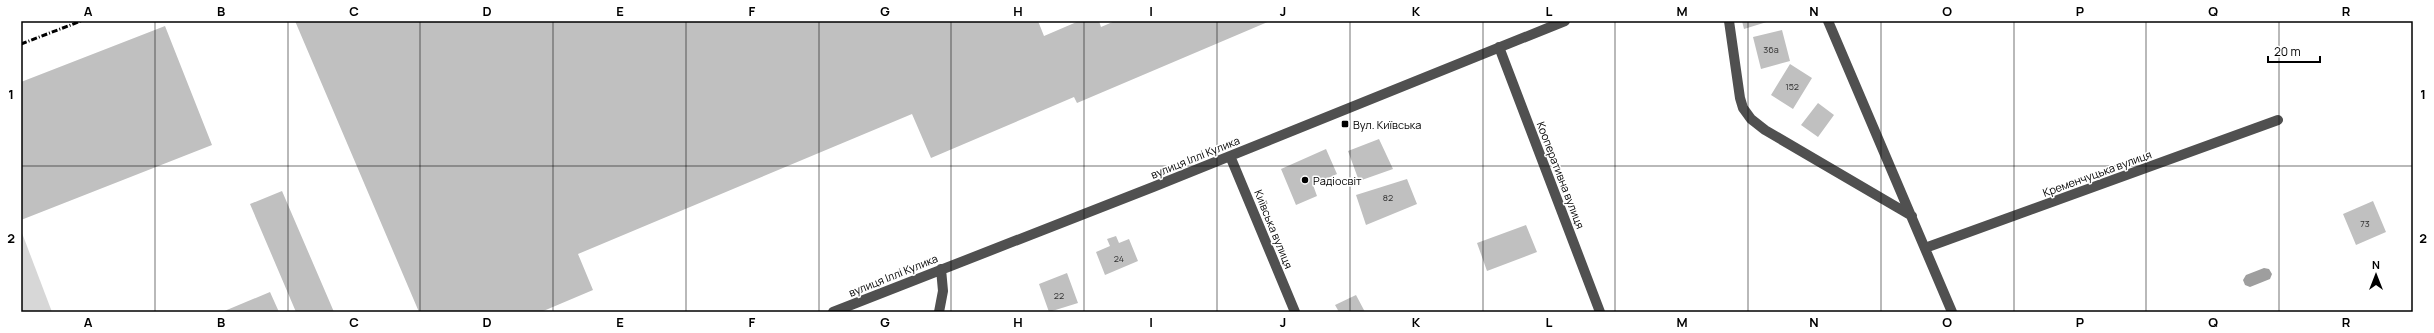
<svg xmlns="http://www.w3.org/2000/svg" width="2434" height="333" font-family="Manrope,sans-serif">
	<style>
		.green { fill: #d7d7d7 }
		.water { fill: #9e9e9e }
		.building { fill: #c0c0c0 }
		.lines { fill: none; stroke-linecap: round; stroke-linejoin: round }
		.minor { stroke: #505050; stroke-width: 10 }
		.rail { stroke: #000; stroke-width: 3; stroke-dasharray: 6 2 1 2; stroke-linecap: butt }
		.grid { fill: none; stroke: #000; stroke-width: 1; stroke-opacity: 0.55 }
		.poi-dot { fill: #000; stroke: #fff; stroke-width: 1.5 }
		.labels { text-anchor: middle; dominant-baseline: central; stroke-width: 3; stroke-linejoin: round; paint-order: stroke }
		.number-label { font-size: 9px; fill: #303030 }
		.poi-label { font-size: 11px; fill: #000; stroke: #fff; text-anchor: start }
		.street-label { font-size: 11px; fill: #000; stroke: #fff }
		.neatline { fill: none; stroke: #000; stroke-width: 1.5 }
		.grid-label { font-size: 13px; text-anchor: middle; font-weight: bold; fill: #000 }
	</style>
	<rect width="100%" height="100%" fill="#fff"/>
	<!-- green -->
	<path class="green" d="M 21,233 L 22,233 L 52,312 L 21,312 Z"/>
	<!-- water -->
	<path class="water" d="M 2264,268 L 2269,269 L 2272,274 L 2270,279 L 2250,287 L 2245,285 L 2243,280 L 2246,275 Z"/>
	<!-- building -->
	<path class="building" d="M 295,21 L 1038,21 L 1044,36 L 1079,21 L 1099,21 L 1101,27 L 1115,21 L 1270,21 L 1077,103 L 1074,97 L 931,158 L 912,114 L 578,254 L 593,290 L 541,312 L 419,312 Z
		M 1742,21 L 1770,21 L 1744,29 Z
		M 165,26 L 212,145 L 21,220 L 21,82 Z
		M 1782,30 L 1790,61 L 1761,69 L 1753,37 Z
		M 1790,64 L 1812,78 L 1793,109 L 1771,95 Z
		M 1818,103 L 1834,115 L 1818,137 L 1801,125 Z
		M 1379,139 L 1393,169 L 1359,181 L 1348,151 Z
		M 1326,149 L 1337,174 L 1313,185 L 1317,196 L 1296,205 L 1281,169 Z
		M 1407,179 L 1417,204 L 1366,225 L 1356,195 Z
		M 282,191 L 334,312 L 296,312 L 250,204 Z
		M 2373,201 L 2386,232 L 2356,245 L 2343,214 Z
		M 1526,225 L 1537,252 L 1487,271 L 1477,243 Z
		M 1116,236 L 1119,243 L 1129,239 L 1138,261 L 1105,275 L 1096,252 L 1110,246 L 1107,239 Z
		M 1067,273 L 1078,303 L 1049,312 L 1039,284 Z
		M 270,292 L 279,312 L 222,312 Z
		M 1356,295 L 1365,312 L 1339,312 L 1335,305 Z"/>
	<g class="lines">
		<!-- minor -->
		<path class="minor" d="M 1729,21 L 1740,98 L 1743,108 L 1751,119 L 1765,130 L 1912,216
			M 1828,21 L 1952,312
			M 1499,47 L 1600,312
			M 1230,156 L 1295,312
			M 1925,248 L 2278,120
			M 833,312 L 1153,187 L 1565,21
			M 939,312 L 943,291 L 941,269"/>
		<!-- rail -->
		<path class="rail" d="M 21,44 L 81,21"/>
	</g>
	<!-- grid -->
	<path class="grid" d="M 155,21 L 155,312M 288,21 L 288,312M 420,21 L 420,312M 553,21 L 553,312M 686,21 L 686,312M 819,21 L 819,312M 951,21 L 951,312M 1084,21 L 1084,312M 1217,21 L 1217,312M 1350,21 L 1350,312M 1483,21 L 1483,312M 1615,21 L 1615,312M 1748,21 L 1748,312M 1881,21 L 1881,312M 2014,21 L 2014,312M 2146,21 L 2146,312M 2279,21 L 2279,312M 21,166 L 2413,166"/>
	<!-- markers -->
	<g class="poi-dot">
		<rect x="1341" y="120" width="8" height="8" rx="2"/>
		<circle cx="1305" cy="180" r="4"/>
	</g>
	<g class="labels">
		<!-- number labels -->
		<g class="number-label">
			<text x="1771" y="49">36а</text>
			<text x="1792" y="86">152</text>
			<text x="1388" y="197">82</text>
			<text x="2365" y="223">73</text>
			<text x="1119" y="258">24</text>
			<text x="1059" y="295">22</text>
		</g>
		<!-- poi labels -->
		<g class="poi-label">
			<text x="1353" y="124">Вул. Київська</text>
			<text x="1313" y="180">Радіосвіт</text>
		</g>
		<!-- street labels -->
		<g class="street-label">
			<text transform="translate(1195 157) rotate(-22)">вулиця Іллі Кулика</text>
			<text transform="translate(2097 173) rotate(-20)">Кременчуцька вулиця</text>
			<text transform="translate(1561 175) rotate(69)">Кооперативна вулиця</text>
			<text transform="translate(1274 229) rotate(68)">Київська вулиця</text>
			<text transform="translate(893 275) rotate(-22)">вулиця Іллі Кулика</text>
		</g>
	</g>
	<!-- border -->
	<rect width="2434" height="333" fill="none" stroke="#ffffff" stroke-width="44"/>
	<!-- north arrow -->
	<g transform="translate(2376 275)" stroke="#ffffff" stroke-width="3" paint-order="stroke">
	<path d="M0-3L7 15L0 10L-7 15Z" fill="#000000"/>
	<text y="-6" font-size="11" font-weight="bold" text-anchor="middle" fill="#000000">N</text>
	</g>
	<!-- scale -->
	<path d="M2268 56v6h52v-6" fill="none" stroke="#000000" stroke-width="2"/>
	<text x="2274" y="56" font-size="12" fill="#000000" stroke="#ffffff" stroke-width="3" paint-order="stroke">20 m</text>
	<rect x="22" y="22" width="2390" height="289" class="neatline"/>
	<g class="grid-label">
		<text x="88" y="16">A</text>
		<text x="221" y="16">B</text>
		<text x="354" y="16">C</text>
		<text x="487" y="16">D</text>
		<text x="620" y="16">E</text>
		<text x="752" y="16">F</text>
		<text x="885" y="16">G</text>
		<text x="1018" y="16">H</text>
		<text x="1151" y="16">I</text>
		<text x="1283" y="16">J</text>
		<text x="1416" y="16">K</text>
		<text x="1549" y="16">L</text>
		<text x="1682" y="16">M</text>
		<text x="1814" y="16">N</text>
		<text x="1947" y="16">O</text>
		<text x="2080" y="16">P</text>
		<text x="2213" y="16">Q</text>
		<text x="2346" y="16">R</text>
		<text x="11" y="99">1</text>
		<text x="2423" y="99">1</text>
		<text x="11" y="243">2</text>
		<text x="2423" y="243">2</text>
		<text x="88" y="327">A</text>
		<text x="221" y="327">B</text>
		<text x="354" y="327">C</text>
		<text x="487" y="327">D</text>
		<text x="620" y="327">E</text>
		<text x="752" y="327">F</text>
		<text x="885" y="327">G</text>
		<text x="1018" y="327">H</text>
		<text x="1151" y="327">I</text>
		<text x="1283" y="327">J</text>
		<text x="1416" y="327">K</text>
		<text x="1549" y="327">L</text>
		<text x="1682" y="327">M</text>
		<text x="1814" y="327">N</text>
		<text x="1947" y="327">O</text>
		<text x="2080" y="327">P</text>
		<text x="2213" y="327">Q</text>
		<text x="2346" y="327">R</text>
	</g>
</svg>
